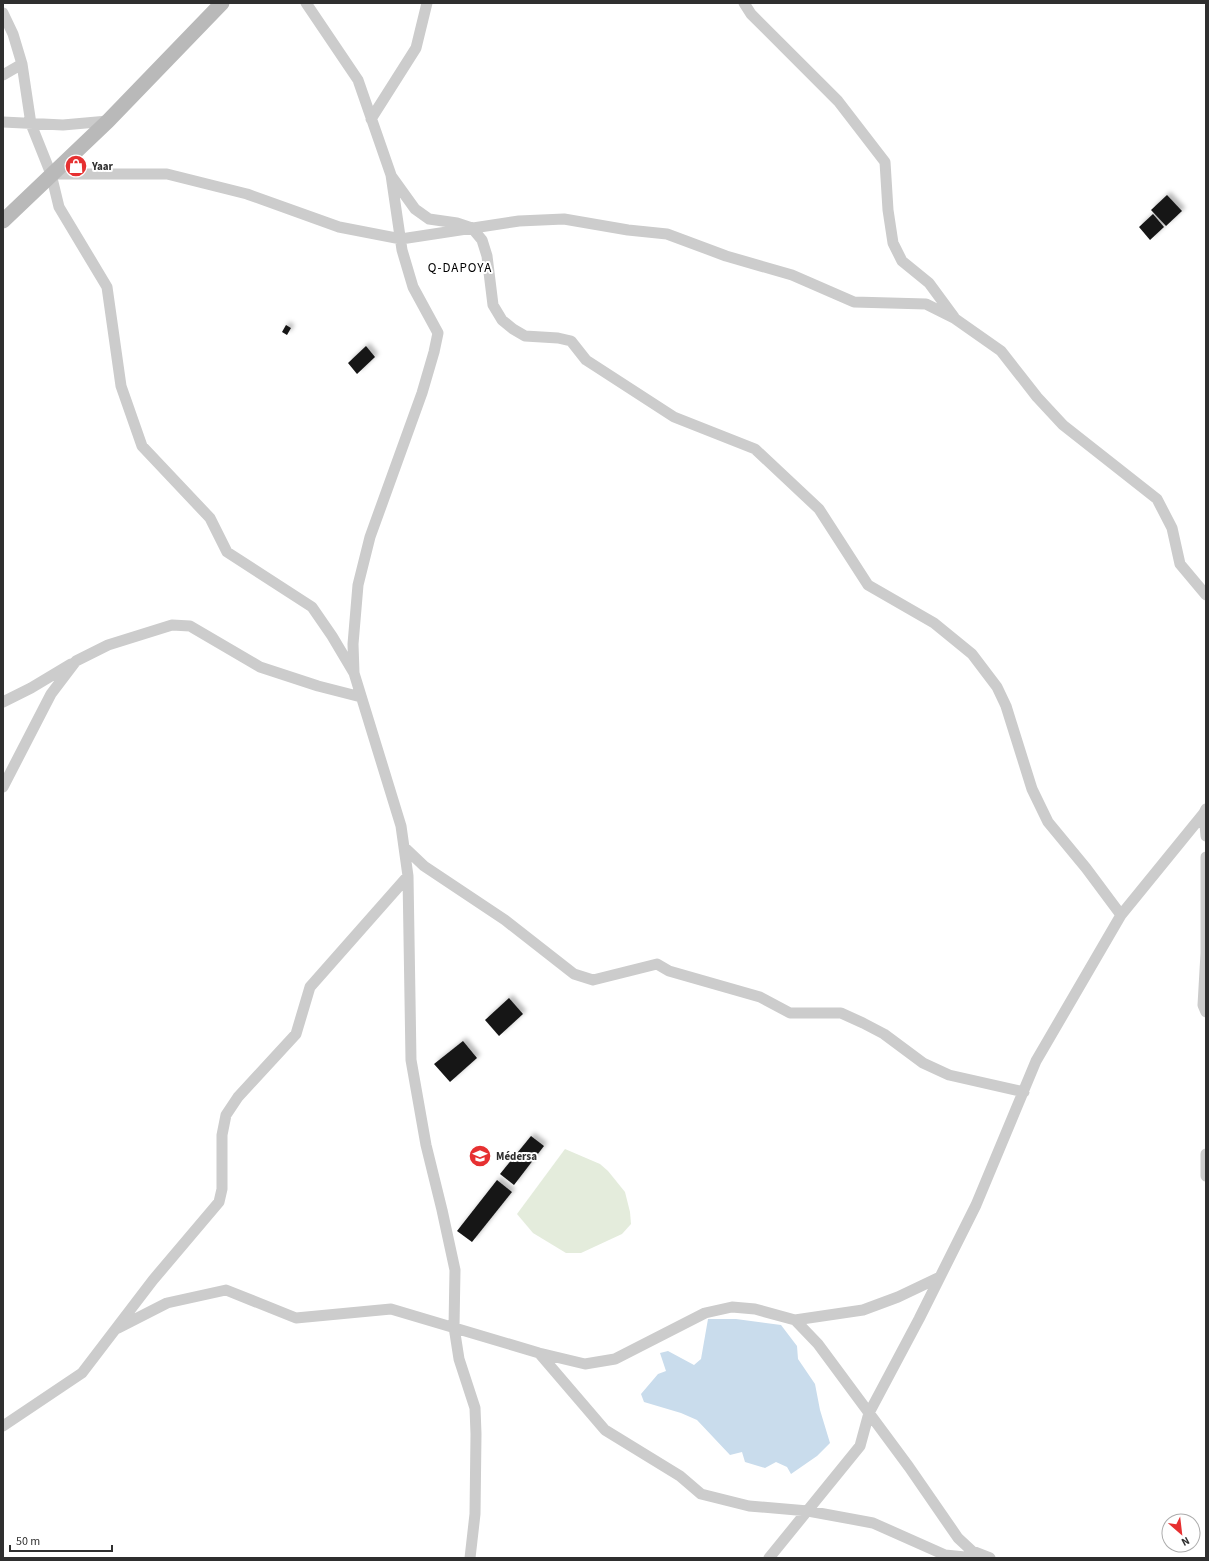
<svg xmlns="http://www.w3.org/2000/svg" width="1209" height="1561" font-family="'Source Sans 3',sans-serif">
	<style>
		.green { fill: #e4ecdc }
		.water { fill: #c9dcec }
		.building { fill: #161616; filter: url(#shadow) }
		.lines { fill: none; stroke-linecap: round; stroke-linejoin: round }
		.street { stroke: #ccc; stroke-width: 11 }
		.secondary { stroke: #b9b9b9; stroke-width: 15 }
		.labels { text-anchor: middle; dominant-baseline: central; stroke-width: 4; stroke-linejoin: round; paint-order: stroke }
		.poi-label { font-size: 11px; font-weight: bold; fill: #2f2f2f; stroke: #fff; text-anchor: start }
		.quarter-label { font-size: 13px; letter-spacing: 1px; fill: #000; stroke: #fff }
	</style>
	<defs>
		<filter id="shadow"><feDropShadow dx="3.5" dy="-3.5" stdDeviation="2" flood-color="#0004"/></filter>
	</defs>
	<rect width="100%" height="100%" fill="#fff"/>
	<!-- green -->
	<path class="green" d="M 565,1149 L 600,1164 L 608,1171 L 625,1192 L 630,1212 L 631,1224 L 622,1234 L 581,1253 L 566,1253 L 533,1233 L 517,1214 Z"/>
	<!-- water -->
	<path class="water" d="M 708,1319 L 736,1319 L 781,1325 L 797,1346 L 798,1359 L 815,1384 L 820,1410 L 830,1443 L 817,1456 L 791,1474 L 787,1467 L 776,1462 L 765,1468 L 745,1462 L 742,1452 L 730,1455 L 697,1420 L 681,1413 L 644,1402 L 641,1394 L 658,1374 L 666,1371 L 660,1353 L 668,1351 L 694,1365 L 701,1359 Z"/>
	<!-- building -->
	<path class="building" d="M 1167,195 L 1182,211 L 1166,226 L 1151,210 Z
		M 1153,214 L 1164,227 L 1150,240 L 1139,227 Z
		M 286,325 L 291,328 L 287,335 L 282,332 Z
		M 366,346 L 375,357 L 357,374 L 348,363 Z
		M 509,998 L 523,1014 L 499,1036 L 485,1020 Z
		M 463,1041 L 477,1058 L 450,1082 L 434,1064 Z
		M 531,1136 L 544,1146 L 514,1185 L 500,1174 Z
		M 497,1180 L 512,1192 L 472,1242 L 457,1231 Z"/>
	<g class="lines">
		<!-- street -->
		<path class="street" d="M 306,3 L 358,80 L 391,175 L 402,250 L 413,287 L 438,333 L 434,352 L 422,393 L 370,537 L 358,585 L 353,644 L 354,673 L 401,826 L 408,876 L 411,1060 L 426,1145 L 442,1210 L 455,1270 L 454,1327 L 459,1359 L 475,1408 L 476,1434 L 475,1514 L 470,1558
			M 744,3 L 751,14 L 838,101 L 885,162 L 888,210 L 893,243 L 902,261 L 929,283 L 954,317
			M 3,13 L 13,34 L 22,64 L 31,124 L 51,174
			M 3,75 L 22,64
			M 371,119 L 416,48 L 427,3
			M 3,122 L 63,125 L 108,121
			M 392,177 L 415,209 L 429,219 L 457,223 L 472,228 L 482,240 L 487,256 L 493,305 L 502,320 L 513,329 L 525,336 L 558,338 L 571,341 L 586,360 L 674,417 L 755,449 L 819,509 L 868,585 L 934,623 L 972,654 L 997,687 L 1006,706 L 1032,789 L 1048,822 L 1086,868 L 1121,915
			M 354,673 L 332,636 L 312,607 L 227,552 L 210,518 L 142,446 L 121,386 L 107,287 L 59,207 L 51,174 L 167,174 L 247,194 L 339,227 L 401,239 L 519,221 L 564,219 L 628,230 L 667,234 L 726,256 L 792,275 L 854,302 L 926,304 L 954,318 L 1001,351 L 1037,397 L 1063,425 L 1157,499 L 1172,528 L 1180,564 L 1206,595
			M 3,702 L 31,688 L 71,664
			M 3,787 L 51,694 L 76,661 L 108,645 L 172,625 L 190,626 L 260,667 L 318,686 L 361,697
			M 1206,809 L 1204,813 L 1206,836
			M 404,847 L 424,866 L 505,920 L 574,974 L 593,980 L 657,964 L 669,971 L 760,997 L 790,1013 L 841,1013 L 863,1023 L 884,1034 L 923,1063 L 949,1075 L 1024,1092
			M 1206,857 L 1206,953 L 1203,1005 L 1206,1012
			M 1206,1154 L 1206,1176
			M 795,1320 L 818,1344 L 909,1467 L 958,1538 L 972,1551 L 990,1558
			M 118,1328 L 167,1303 L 226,1290 L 296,1318 L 391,1309 L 539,1353 L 585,1364 L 615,1359 L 705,1313 L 732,1307 L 755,1309 L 795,1320 L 863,1310 L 898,1297 L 940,1277
			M 539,1353 L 605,1430 L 680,1476 L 701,1494 L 749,1506 L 808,1511 L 873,1523 L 945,1555 L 975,1558
			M 3,1426 L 82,1373 L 153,1280 L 219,1202 L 222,1189 L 222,1135 L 226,1115 L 238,1097 L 296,1034 L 310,987 L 408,876
			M 769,1558 L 860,1446 L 869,1413 L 919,1319 L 976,1205 L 1036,1061 L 1121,915 L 1204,813"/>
		<!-- secondary -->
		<path class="secondary" d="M 3,221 L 108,121 L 222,3"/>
	</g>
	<!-- icons -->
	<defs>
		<g id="shop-disc" transform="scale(1.15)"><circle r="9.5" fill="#e63031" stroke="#fff"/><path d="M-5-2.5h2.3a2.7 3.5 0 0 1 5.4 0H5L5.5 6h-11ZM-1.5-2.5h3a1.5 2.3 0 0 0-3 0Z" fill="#fff"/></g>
		<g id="school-disc" transform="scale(1.15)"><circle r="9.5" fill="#e63031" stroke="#fff"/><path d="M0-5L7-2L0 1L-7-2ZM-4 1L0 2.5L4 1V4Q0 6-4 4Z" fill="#fff"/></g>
	</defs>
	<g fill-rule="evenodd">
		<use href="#shop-disc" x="76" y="166"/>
		<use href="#school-disc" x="480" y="1156"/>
	</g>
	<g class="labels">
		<!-- poi labels -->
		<g class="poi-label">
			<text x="92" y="166">Yaar</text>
			<text x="496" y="1156">Médersa</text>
		</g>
		<!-- quarter labels -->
		<g class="quarter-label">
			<text x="460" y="268">Q-DAPOYA</text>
		</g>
	</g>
	<!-- border -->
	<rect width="1209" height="1561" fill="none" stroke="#2f2f2f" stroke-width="8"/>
	<!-- north arrow -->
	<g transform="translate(1181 1533) rotate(152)"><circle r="19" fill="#ffffff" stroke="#acacac"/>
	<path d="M0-3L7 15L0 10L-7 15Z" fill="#e63031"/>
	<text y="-6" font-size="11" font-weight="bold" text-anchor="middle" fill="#2f2f2f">N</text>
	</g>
	<!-- scale -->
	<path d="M10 1545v6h102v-6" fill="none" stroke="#2f2f2f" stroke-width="2"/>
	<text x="16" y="1545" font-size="12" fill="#2f2f2f" stroke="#ffffff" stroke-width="3" paint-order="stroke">50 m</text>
</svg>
